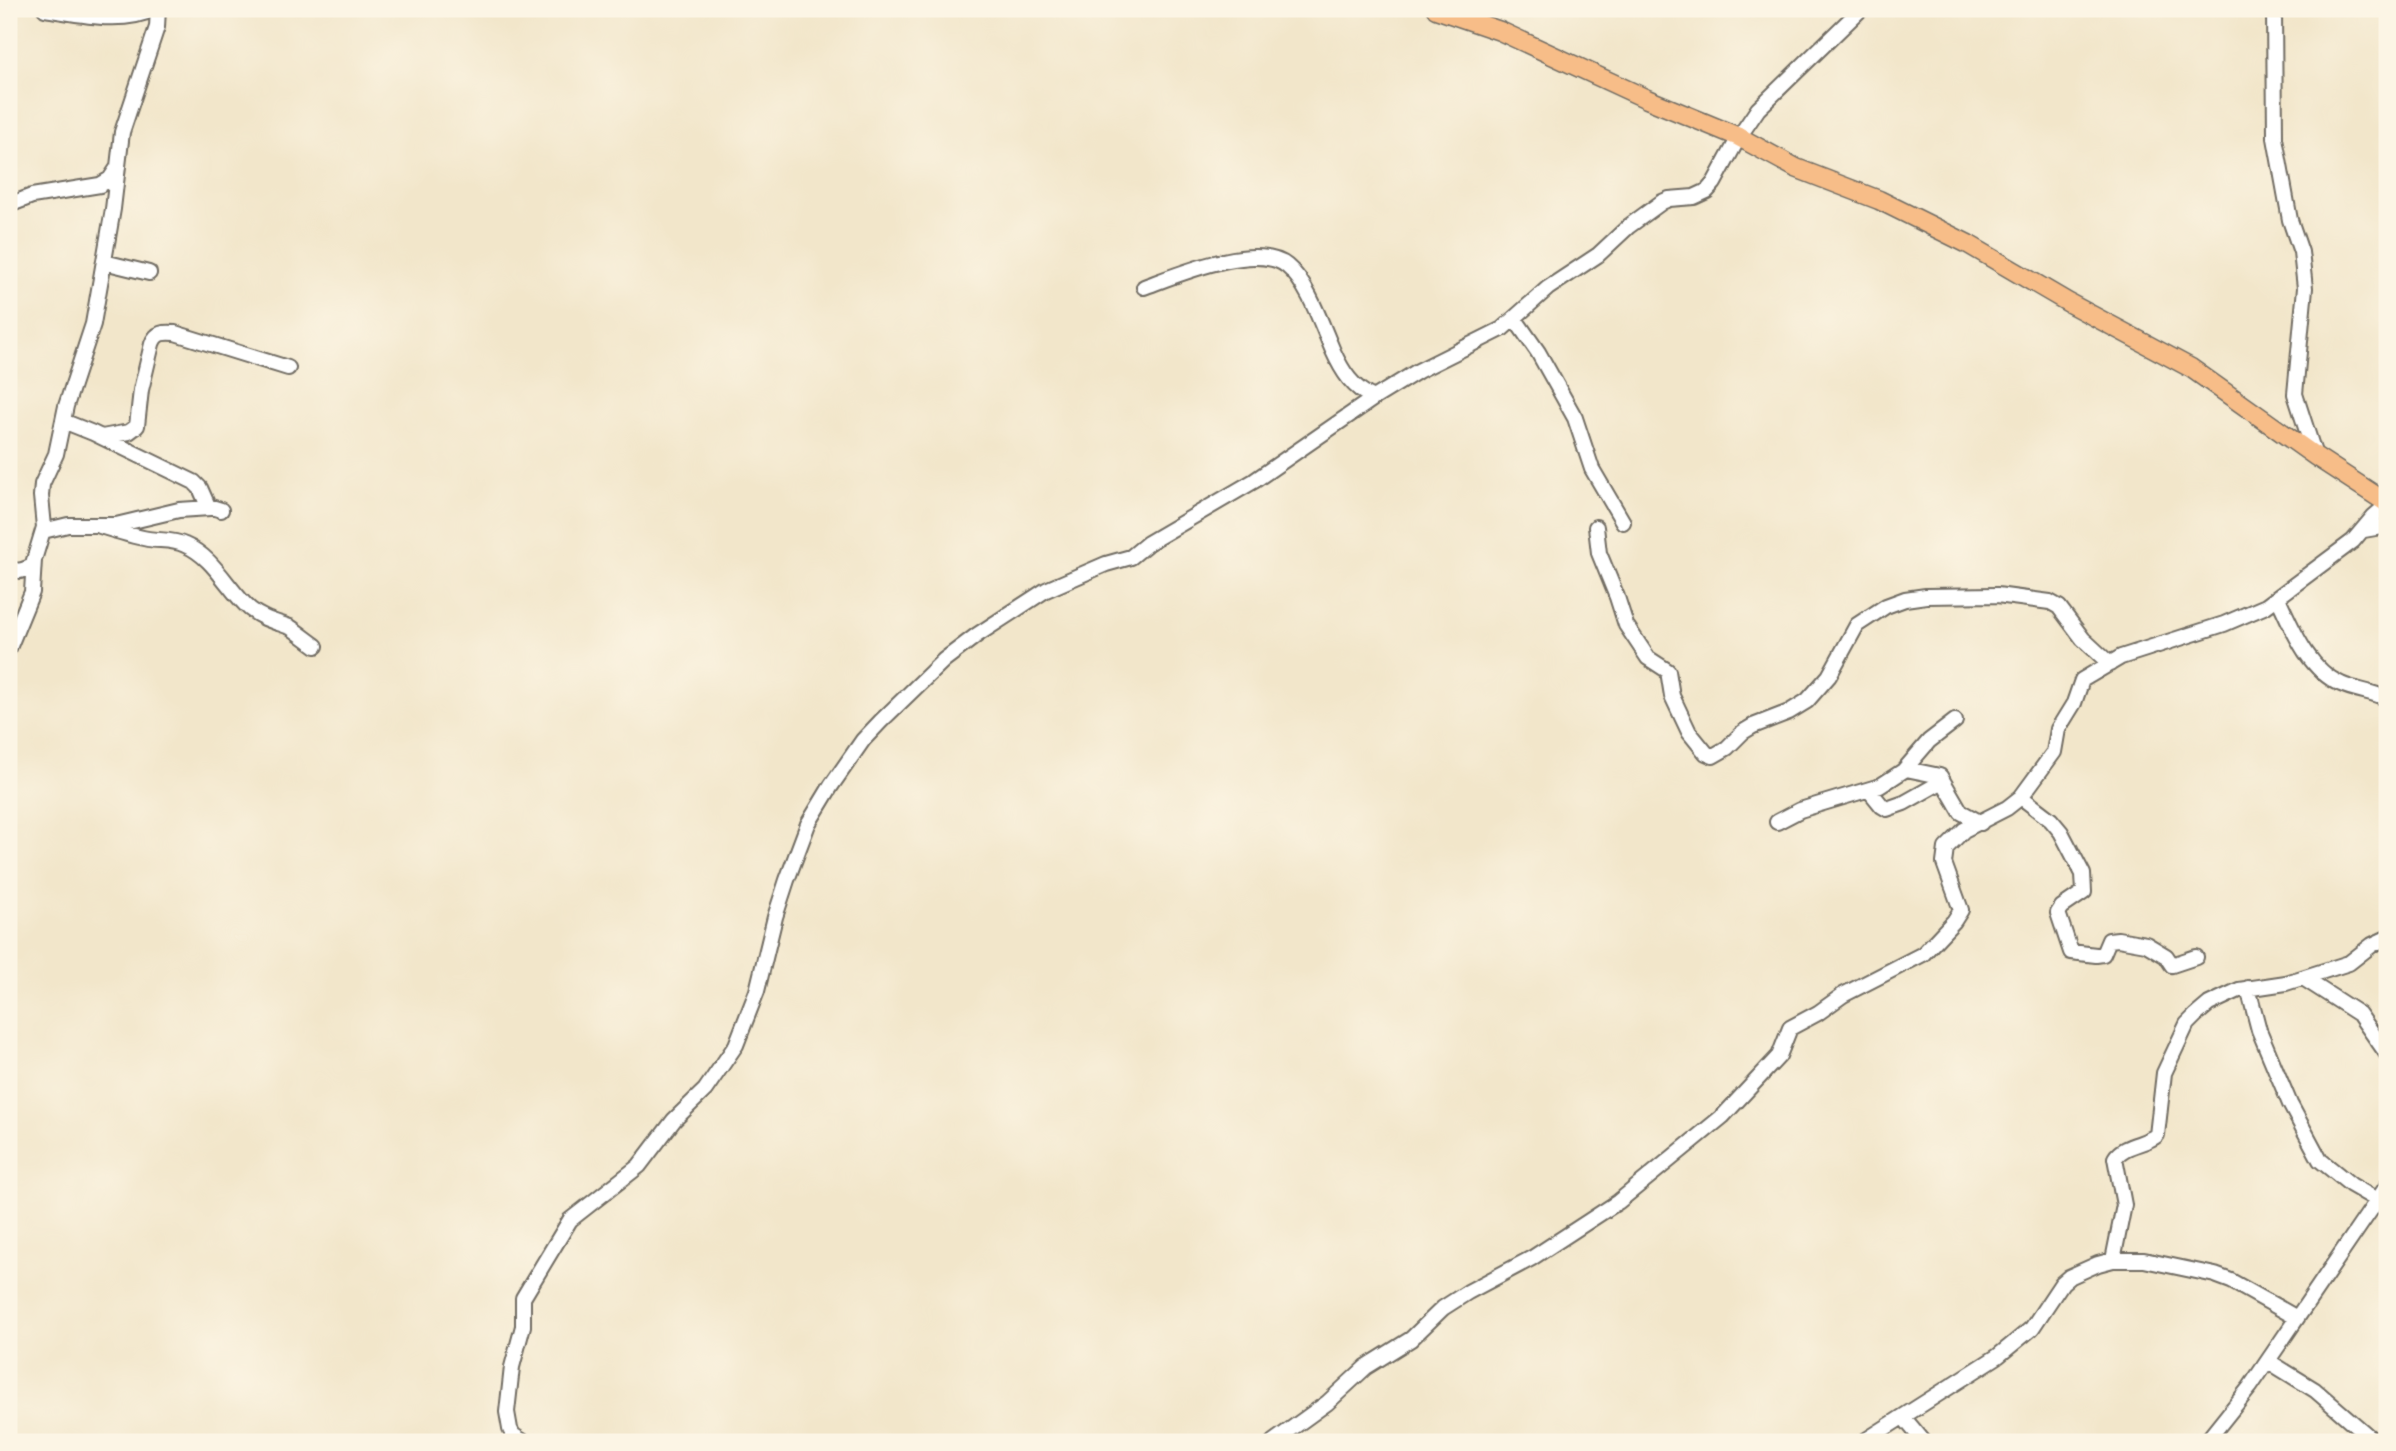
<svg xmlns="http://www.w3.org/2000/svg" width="2396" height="1451" font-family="Mynerve,sans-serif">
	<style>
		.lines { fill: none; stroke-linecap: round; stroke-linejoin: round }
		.minor-casing { stroke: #716c63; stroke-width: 18 }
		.major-casing { stroke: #716c63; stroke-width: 21 }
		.minor { stroke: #fff; stroke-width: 14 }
		.major { stroke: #f7bd88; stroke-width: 18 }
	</style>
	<rect width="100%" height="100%" fill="#fcf5e5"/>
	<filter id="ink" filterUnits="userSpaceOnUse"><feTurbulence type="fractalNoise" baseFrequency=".0143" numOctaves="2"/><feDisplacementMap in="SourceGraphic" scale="14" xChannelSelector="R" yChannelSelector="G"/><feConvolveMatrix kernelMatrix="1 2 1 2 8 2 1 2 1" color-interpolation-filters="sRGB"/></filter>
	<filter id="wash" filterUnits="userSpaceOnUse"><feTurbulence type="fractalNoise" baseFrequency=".00686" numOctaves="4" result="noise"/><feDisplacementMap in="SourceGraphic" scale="28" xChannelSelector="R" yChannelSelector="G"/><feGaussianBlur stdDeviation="1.57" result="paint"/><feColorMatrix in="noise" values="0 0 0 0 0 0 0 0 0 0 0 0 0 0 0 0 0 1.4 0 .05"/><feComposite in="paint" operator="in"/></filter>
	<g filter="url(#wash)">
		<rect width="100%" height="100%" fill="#f2e6ca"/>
	</g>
	<g filter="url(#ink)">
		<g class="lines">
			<!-- minor casing -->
			<g class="minor-casing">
				<path id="minor" d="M 45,9 C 79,14 122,25 154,9
					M 2274,9 L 2275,138 L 2290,220 L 2301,252 L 2305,288 L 2295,394 L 2315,456
					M 9,205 L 32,196 L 100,185 L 110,179 L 118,167
					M 104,262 L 149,273
					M 1144,287 C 1177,275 1256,241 1287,266 C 1308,283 1322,326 1333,351 C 1342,371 1353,389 1374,398
					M 1515,319 L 1538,352 L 1575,418 L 1592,469 L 1623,522
					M 63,421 L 93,433 L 194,482 L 200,488 L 208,506 L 221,510
					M 102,437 L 129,432 L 137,426 L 141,390 L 152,344 C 156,332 164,332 175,333 L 288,368
					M 100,526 C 116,531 132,536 148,539 C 160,541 173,539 185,545 C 214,557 228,590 250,609 C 262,619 276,622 290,627 C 295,630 309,641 316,646
					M 1596,527 L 1599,553 L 1617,597 L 1626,625 L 1648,658 L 1668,671 L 1672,696 L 1689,732 L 1706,753 L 1713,756 L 1727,748 L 1743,732 L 1753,726 L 1789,712 L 1807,701 L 1829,676 L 1857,625 L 1886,606 L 1905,599 L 1926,596 L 1997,595 L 2050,602 L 2059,607 L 2083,639 L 2110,664
					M 2364,530 L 2387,526
					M 43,531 L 68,525 L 116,525 L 179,510 L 210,508
					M 9,569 L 20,571 L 33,566
					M 2278,598 C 2292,628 2308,670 2341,684 C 2356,691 2373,691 2387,699
					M 9,648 L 32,592 L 34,560 L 44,527 L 41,496 L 42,484 L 56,454 L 66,406 L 93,324 L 113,209 L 122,132 L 157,27 L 158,9
					M 1904,770 L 1929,741 L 1955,721
					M 1869,790 L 1882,806 L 1887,809 L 1904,803 L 1943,781
					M 2021,797 L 2051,820 L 2061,832 L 2083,874 L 2084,892 L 2062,907 L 2058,913 L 2071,952 L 2096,955 L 2103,954 L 2109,940 L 2118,939 L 2146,944 L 2166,956 L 2172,965 L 2196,957
					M 1777,822 L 1800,810 L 1880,786 L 1906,769 L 1940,776 L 1961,812 L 1981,823
					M 2303,978 L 2359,1014 L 2387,1054
					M 2248,988 L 2259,1030 L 2290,1104 L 2320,1160 L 2351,1185 L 2377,1200
					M 2113,1260 L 2124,1205 L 2115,1158 C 2124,1144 2145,1145 2157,1135 L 2164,1073 L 2187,1024 L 2196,1015 L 2209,1004 L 2239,990 L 2286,983 L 2349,963 L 2372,945 L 2387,938
					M 2268,1361 L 2315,1390 L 2375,1442
					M 1904,1418 L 1924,1442
					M 524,1442 L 513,1435 L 510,1429 L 507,1412 L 512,1367 L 523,1326 L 523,1298 L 570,1220 L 639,1166 L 674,1120 L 705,1090 L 736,1045 L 757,991 L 775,917 L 787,880 L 808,824 L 831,786 L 863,740 L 881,721 L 944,660 L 977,635 L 1046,590 L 1106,564 L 1131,557 L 1148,543 L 1254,481 L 1374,398 L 1418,371 L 1502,329 L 1548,288 L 1598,255 L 1629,226 L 1662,202 L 1669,199 L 1694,197 L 1707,191 L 1714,183 L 1739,137 L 1758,109 L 1861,9
					M 1273,1442 L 1327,1403 L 1366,1367 L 1411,1339 L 1443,1308 L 1468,1292 L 1532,1258 L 1618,1202 L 1723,1116 L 1779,1056 L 1790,1028 L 1818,1013 L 1843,995 L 1923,954 L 1954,921 L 1961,910 L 1944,863 L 1946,848 L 1964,830 L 2007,808 L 2021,797 L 2054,752 L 2058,729 L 2074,703 L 2082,680 L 2121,657 L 2224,624 L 2266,606 L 2353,541 L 2374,516 L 2387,505
					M 1863,1442 L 1998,1356 L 2032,1328 L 2062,1283 L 2069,1277 L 2098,1264 L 2113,1260 L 2144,1260 L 2215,1275 L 2231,1281 L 2297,1318
					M 2206,1442 L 2250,1387 L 2387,1186"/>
			</g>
			<!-- major casing -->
			<g class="major-casing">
				<path id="major" d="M 1436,9 L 1500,31 L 1647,99 L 1739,137 L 1796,168 L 1879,200 L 1968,244 L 2069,303 L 2191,368 L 2315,456 L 2387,503"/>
			</g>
			<!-- minor -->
			<use href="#minor" class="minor"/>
			<!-- major -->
			<use href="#major" class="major"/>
		</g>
	</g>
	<!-- margin -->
	<rect width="2396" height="1451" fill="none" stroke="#fcf5e5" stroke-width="35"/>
</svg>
